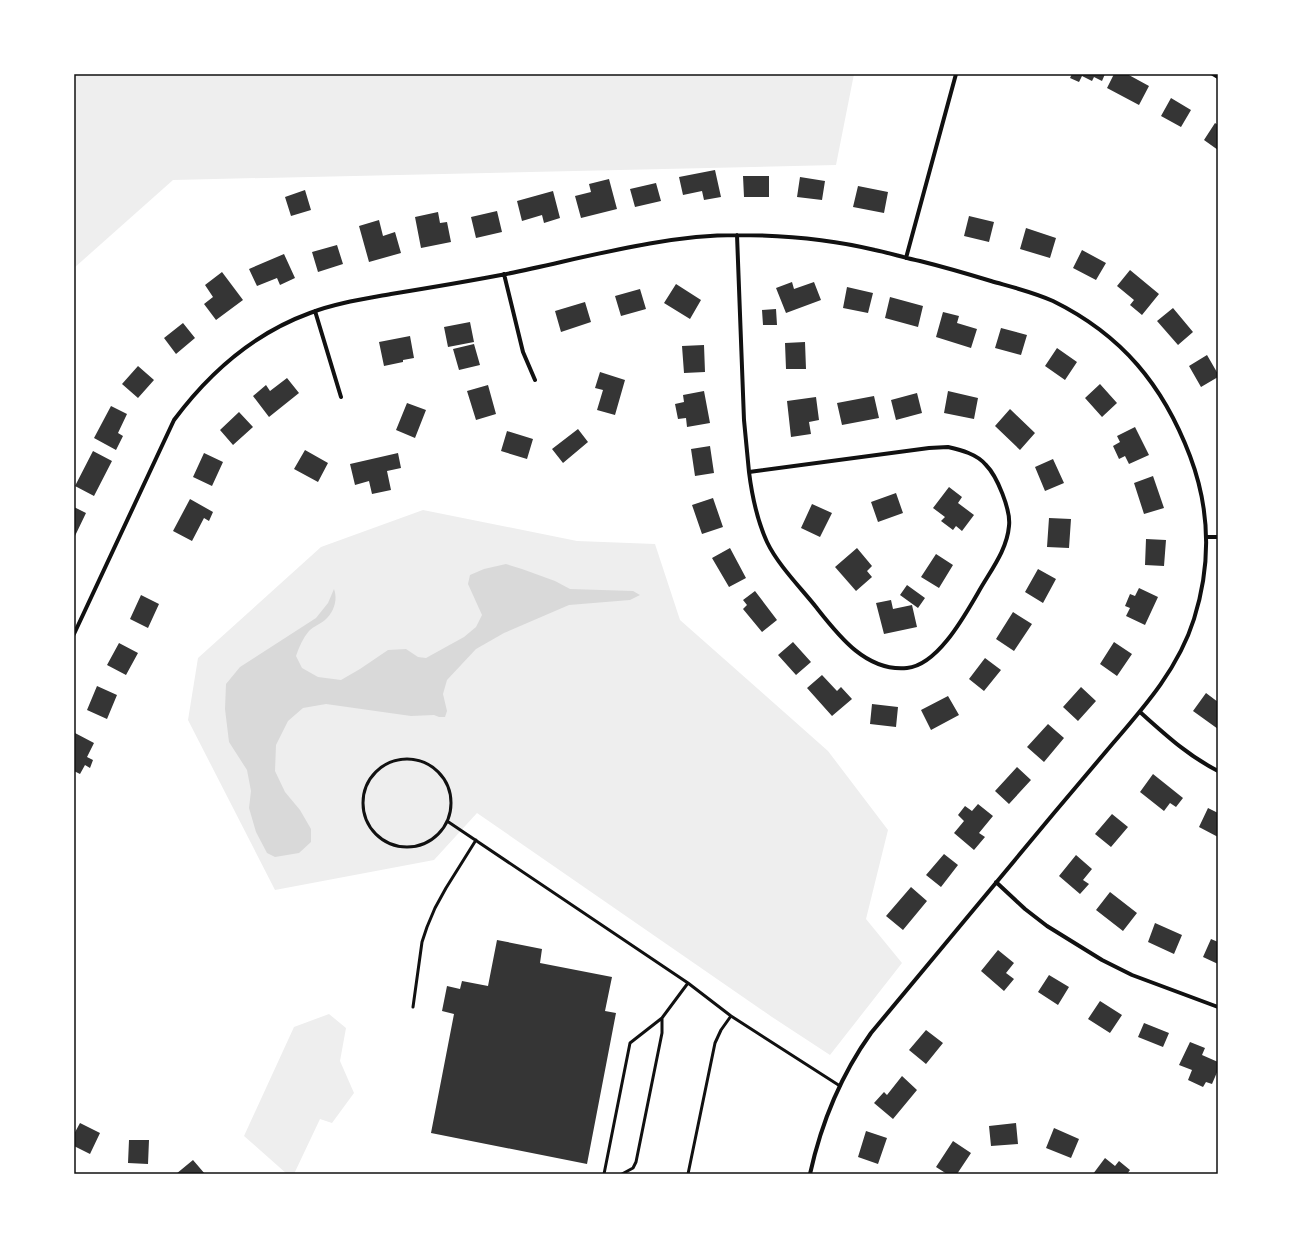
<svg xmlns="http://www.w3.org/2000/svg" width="1292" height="1248" font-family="'Alegreya Sans',sans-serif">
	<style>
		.green { fill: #eee }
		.water { fill: #d9d9d9 }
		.building { fill: #353535 }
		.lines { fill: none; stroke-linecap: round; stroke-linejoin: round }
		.service { stroke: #111; stroke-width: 3 }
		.minor { stroke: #111; stroke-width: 4 }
		.neatline { fill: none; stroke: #111; stroke-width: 1.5 }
	</style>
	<rect width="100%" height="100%" fill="#fff"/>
	<!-- green -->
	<path class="green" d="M 74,74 L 854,74 L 836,165 L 173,180 L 74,268 Z
		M 423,510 L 577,541 L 655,544 L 680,620 L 828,751 L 888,830 L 866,919 L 902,963 L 830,1055 L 772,1017 L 477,813 L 434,860 L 275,890 L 188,720 L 198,658 L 321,547 Z
		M 329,1014 L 346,1028 L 340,1061 L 354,1093 L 332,1123 L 320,1119 L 294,1174 L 287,1174 L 244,1136 L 294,1027 Z"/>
	<!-- water -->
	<path class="water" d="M 506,564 L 522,569 L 555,581 L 570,589 L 633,591 L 640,595 L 630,600 L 569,605 L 504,633 L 476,649 L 447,680 L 443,694 L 447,711 L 445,717 L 439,717 L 434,715 L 411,716 L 326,704 L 303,708 L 288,721 L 276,745 L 275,771 L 285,792 L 300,810 L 311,829 L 311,842 L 299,853 L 275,857 L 267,853 L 256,832 L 249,808 L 251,791 L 247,770 L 229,742 L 225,709 L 226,684 L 240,667 L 316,618 L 328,603 L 334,589 C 338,600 334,612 325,620 C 320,624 314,626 309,631 C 303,638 299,647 296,656 L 302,668 L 318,677 L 341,680 L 360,669 L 388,650 L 406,649 L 418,657 L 426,658 L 464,637 L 476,627 L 482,615 L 468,584 L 470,575 L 484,569 Z"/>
	<!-- building -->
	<path class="building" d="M 1072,74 L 1105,74 L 1102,81 L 1094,77 L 1092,81 L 1082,76 L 1079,82 L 1070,78 Z
		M 1114,74 L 1127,74 L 1149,86 L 1139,105 L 1107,88 Z
		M 1171,98 L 1191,110 L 1181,127 L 1161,116 Z
		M 1215,123 L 1218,125 L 1218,150 L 1204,140 Z
		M 715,170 L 721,197 L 704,200 L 702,191 L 683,195 L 679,177 Z
		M 743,176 L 769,176 L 769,197 L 744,197 Z
		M 800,177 L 825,181 L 822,200 L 797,197 Z
		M 609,179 L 617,209 L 581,218 L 575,196 L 591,192 L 589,184 Z
		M 656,183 L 661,201 L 635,207 L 630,189 Z
		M 858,186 L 888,192 L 884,213 L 853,207 Z
		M 305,190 L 311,210 L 291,216 L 285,197 Z
		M 553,191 L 560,218 L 544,223 L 542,215 L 522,221 L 517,201 Z
		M 497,211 L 502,232 L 476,238 L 471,217 Z
		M 438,212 L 440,223 L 447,222 L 451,242 L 421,248 L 415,217 Z
		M 969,216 L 994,222 L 989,242 L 964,236 Z
		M 379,220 L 383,236 L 395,232 L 401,253 L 369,262 L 359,226 Z
		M 1026,228 L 1056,238 L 1050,258 L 1020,249 Z
		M 337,245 L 343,264 L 318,272 L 312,252 Z
		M 1082,250 L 1106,263 L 1096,280 L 1073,268 Z
		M 284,254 L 295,278 L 280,285 L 277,278 L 257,286 L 249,269 Z
		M 1130,270 L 1159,294 L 1142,315 L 1130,305 L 1134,300 L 1117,286 Z
		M 222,272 L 243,300 L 216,320 L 204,304 L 213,297 L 205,285 Z
		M 792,282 L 794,289 L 814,282 L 821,300 L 786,313 L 776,288 Z
		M 676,284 L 701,300 L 690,319 L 664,303 Z
		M 847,287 L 873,293 L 868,313 L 843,308 Z
		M 640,289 L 646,309 L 621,316 L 615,296 Z
		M 890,297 L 923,306 L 918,327 L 885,318 Z
		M 585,302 L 591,322 L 561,332 L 555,311 Z
		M 1173,308 L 1193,332 L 1178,345 L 1157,321 Z
		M 776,309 L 777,325 L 763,325 L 762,310 Z
		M 943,312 L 959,316 L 957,323 L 977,329 L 971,348 L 936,337 Z
		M 470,322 L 474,342 L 448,347 L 444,327 Z
		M 183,323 L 195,338 L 176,354 L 164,338 Z
		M 1001,328 L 1027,335 L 1021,355 L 995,348 Z
		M 410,336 L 414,358 L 403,360 L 403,362 L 384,366 L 379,342 Z
		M 805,342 L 806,369 L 786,369 L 785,343 Z
		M 474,344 L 480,365 L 459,370 L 453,349 Z
		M 704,345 L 705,372 L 684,373 L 682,346 Z
		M 1057,348 L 1077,362 L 1065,380 L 1045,366 Z
		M 1207,355 L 1218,374 L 1218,377 L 1201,387 L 1189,366 Z
		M 138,366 L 154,380 L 138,398 L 122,384 Z
		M 600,372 L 625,380 L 615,415 L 597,410 L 603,390 L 595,388 Z
		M 287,378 L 299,393 L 269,417 L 253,396 L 266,385 L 270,391 Z
		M 1100,384 L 1117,403 L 1102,417 L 1085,398 Z
		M 488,385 L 496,414 L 476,420 L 467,391 Z
		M 704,391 L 710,423 L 687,427 L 686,418 L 678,419 L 675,404 L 684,402 L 683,395 Z
		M 948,391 L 978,398 L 974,419 L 944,413 Z
		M 917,393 L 922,413 L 896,420 L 891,400 Z
		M 874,396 L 879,418 L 842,425 L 837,403 Z
		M 816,397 L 819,420 L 809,422 L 811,434 L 791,437 L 787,401 Z
		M 407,403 L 426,410 L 415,438 L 396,430 Z
		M 111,406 L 127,414 L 118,433 L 123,436 L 116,450 L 94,438 Z
		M 1010,409 L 1035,433 L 1020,450 L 995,426 Z
		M 239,412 L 253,427 L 233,445 L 220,430 Z
		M 1135,427 L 1149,455 L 1129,464 L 1125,456 L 1119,459 L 1113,446 L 1120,442 L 1117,436 Z
		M 578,429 L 588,442 L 563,463 L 552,449 Z
		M 507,431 L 533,439 L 527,459 L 501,451 Z
		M 710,446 L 714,473 L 695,476 L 691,449 Z
		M 305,450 L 328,463 L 318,482 L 294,469 Z
		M 93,451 L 112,461 L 94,496 L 75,486 Z
		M 204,453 L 223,462 L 212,486 L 193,477 Z
		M 398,453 L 401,468 L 387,471 L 391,490 L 372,494 L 369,481 L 355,485 L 350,464 Z
		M 1053,459 L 1064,483 L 1045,491 L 1035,467 Z
		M 1153,476 L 1164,508 L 1144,514 L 1134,483 Z
		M 949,487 L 962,497 L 958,503 L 974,515 L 962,531 L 956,526 L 953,530 L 941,521 L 945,517 L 933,508 Z
		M 896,493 L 903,513 L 878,522 L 871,502 Z
		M 713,498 L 723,527 L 702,534 L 692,505 Z
		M 190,499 L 213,512 L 209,521 L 204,518 L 192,541 L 173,531 Z
		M 812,504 L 832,513 L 820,537 L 801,528 Z
		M 74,507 L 86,513 L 74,538 Z
		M 1049,518 L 1071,519 L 1069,548 L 1047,547 Z
		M 1146,539 L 1166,540 L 1164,566 L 1145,565 Z
		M 730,548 L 746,578 L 729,587 L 712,558 Z
		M 857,548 L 872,566 L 867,571 L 872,577 L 856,591 L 835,567 Z
		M 936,554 L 953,565 L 939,588 L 921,577 Z
		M 1038,569 L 1056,579 L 1043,603 L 1025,592 Z
		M 907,585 L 925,598 L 918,608 L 900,595 Z
		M 1139,588 L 1158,597 L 1145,625 L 1126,616 L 1130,608 L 1125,606 L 1130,594 L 1135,596 Z
		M 755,591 L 777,620 L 762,632 L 743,609 L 747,605 L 743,600 Z
		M 141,595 L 159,604 L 148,628 L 130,619 Z
		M 891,600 L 893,609 L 912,605 L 917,627 L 884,634 L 876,603 Z
		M 1013,612 L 1032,624 L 1014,651 L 996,639 Z
		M 793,642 L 811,662 L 796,675 L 778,655 Z
		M 1114,642 L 1132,654 L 1117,676 L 1100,664 Z
		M 119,643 L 138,653 L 126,675 L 107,665 Z
		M 985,658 L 1001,670 L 984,691 L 969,679 Z
		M 822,675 L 837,691 L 841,687 L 852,699 L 832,716 L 807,688 Z
		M 97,686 L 117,695 L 107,719 L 87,710 Z
		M 1081,687 L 1096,701 L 1078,721 L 1063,707 Z
		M 1206,693 L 1218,702 L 1218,729 L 1193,711 Z
		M 948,696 L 959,715 L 931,730 L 921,710 Z
		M 872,704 L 898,707 L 896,727 L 870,724 Z
		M 1048,724 L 1064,738 L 1044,762 L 1027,747 Z
		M 75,733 L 94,743 L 87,757 L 93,760 L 90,768 L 85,765 L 80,774 L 74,771 L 74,735 Z
		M 1017,767 L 1031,780 L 1009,804 L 995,791 Z
		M 1153,774 L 1183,798 L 1176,807 L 1170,803 L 1164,811 L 1140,792 Z
		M 978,804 L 993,816 L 979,833 L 985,837 L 974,850 L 954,833 L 964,821 L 958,815 L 965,806 L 972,811 Z
		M 1208,808 L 1218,813 L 1218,837 L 1199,827 Z
		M 1112,814 L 1128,827 L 1111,847 L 1095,834 Z
		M 944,854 L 958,865 L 941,887 L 926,875 Z
		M 1076,855 L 1092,869 L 1083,880 L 1089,884 L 1080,894 L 1059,876 Z
		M 911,887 L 927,901 L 903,930 L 886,916 Z
		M 1110,892 L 1137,913 L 1123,931 L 1096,910 Z
		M 1155,923 L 1182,935 L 1174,954 L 1148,942 Z
		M 1211,939 L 1218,942 L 1218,964 L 1203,957 Z
		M 497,940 L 542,949 L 540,963 L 612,977 L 605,1011 L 616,1013 L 587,1164 L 431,1133 L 454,1014 L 442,1011 L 447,986 L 460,989 L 462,981 L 488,986 Z
		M 998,950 L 1014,963 L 1006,973 L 1014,979 L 1004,991 L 981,971 Z
		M 1049,975 L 1069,987 L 1058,1005 L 1038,992 Z
		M 1100,1001 L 1122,1015 L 1110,1033 L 1088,1019 Z
		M 1144,1023 L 1169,1033 L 1163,1047 L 1138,1037 Z
		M 926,1030 L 943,1043 L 926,1064 L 909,1050 Z
		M 1190,1042 L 1205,1048 L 1202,1055 L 1218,1062 L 1218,1070 L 1212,1084 L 1206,1082 L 1203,1087 L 1188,1080 L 1192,1070 L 1179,1065 Z
		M 902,1076 L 917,1090 L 893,1119 L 874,1103 L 884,1092 L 887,1095 Z
		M 80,1123 L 100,1133 L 90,1154 L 74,1146 L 74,1134 Z
		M 1016,1123 L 1018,1144 L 991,1146 L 989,1126 Z
		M 1054,1128 L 1079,1139 L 1071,1158 L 1046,1148 Z
		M 866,1131 L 887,1138 L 878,1164 L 858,1157 Z
		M 129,1140 L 149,1140 L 148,1164 L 128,1163 Z
		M 953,1141 L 971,1153 L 957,1174 L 947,1174 L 936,1167 Z
		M 1105,1158 L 1115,1166 L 1119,1161 L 1130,1170 L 1127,1174 L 1093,1174 Z
		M 193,1160 L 205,1174 L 176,1174 Z"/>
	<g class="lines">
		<!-- service -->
		<path class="service" d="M363 803a44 44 0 1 1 88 0a44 44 0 1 1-88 0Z
			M 447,821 L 688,983 L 731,1016 L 840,1086
			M 413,1007 L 422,942 L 427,927 L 435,908 L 446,888 L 476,840
			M 604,1174 L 630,1043 L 662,1018 L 688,983
			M 622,1174 L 633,1168 L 636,1162 L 662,1033 L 662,1018
			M 688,1174 L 715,1043 L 721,1030 L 731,1016"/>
		<!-- minor -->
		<path class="minor" d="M 1213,74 L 1218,77
			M 737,235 L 744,420 L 749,472
			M 906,258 L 956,74
			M 504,274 L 523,352 L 535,380
			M 315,311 L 341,397
			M 948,447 C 961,450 977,454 986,465 C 997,476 1011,510 1009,526 C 1007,550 991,570 979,591 C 965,615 938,665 907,668 C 866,672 838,635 816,607 C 800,587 778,565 767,542 C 757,520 752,496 749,472 L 929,448 Z
			M 1207,537 L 1218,537
			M 74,634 L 174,420 C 209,373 255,333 310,313 C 336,303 364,299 391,294 C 428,288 464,282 501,275 C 577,260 659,235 737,235 C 784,235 830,239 875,250 C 890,253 905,258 920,261 C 944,267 968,274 991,281 C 1012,287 1033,292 1053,301 C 1122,335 1163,385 1190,456 C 1210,509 1211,565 1194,619 C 1179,667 1146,705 1114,742 C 1094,766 1074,789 1054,813 C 993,886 932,960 871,1033 C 841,1075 821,1124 810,1174
			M 1140,712 C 1166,735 1187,755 1218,771
			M 996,882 L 1025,909 L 1047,926 L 1102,960 L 1132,975 L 1218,1007"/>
	</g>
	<!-- border -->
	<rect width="1292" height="1248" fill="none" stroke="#ffffff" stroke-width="150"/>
	<rect x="75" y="75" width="1142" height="1098" class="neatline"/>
</svg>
